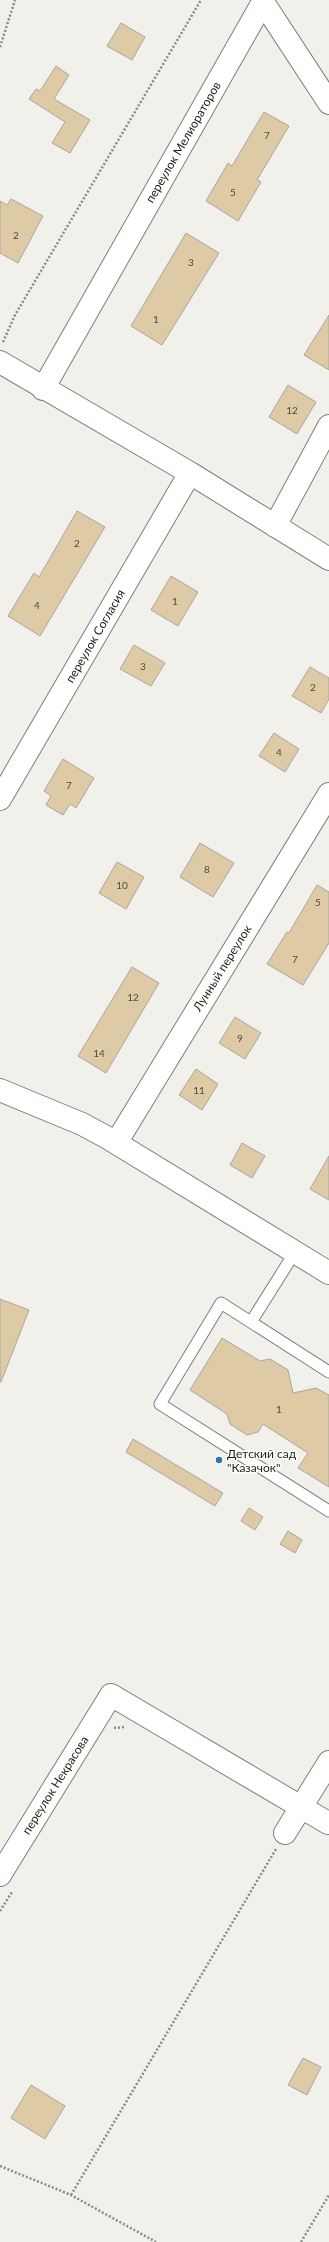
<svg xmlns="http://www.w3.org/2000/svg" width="329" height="2242" font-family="Lato,sans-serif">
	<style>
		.building { fill: #decba5; stroke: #a9a6a2 }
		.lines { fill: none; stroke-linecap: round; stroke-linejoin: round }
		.lane-casing { stroke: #807e7a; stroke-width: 13 }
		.street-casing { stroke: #807e7a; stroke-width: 24 }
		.path { stroke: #8b8a86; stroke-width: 2.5; stroke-dasharray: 2 2; stroke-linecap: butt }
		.lane { stroke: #fff; stroke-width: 11 }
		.street { stroke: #fff; stroke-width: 22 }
		.poi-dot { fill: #3172a8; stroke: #fffdf9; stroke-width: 1.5 }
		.labels { text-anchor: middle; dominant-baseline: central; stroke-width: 3; stroke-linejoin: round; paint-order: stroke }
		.number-label { font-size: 10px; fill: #4f493e }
		.street-label { font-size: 12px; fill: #1f1e1c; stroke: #fffdf9 }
		.poi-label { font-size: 12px; fill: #1f1e1c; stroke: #fffdf9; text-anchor: start }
	</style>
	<rect width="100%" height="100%" fill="#f2f0eb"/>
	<!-- building -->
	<path class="building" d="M 121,23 L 145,37 L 132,60 L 107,46 Z
		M 56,66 L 69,75 L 54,99 L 90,120 L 70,153 L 52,143 L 65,122 L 29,99 L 36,89 L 40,91 Z
		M 264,112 L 289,126 L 257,180 L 261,182 L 238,221 L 206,201 L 228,163 L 232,166 Z
		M 11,199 L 43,216 L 18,263 L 0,253 L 0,201 L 7,205 Z
		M 186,233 L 219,253 L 162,345 L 131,326 Z
		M 329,315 L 329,370 L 304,355 Z
		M 288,385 L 316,402 L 297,434 L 269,417 Z
		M 77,511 L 105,527 L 40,636 L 8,616 L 34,573 L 39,577 Z
		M 171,576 L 198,592 L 178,626 L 151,610 Z
		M 134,645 L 165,663 L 151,686 L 120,669 Z
		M 310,667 L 329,678 L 329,699 L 321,713 L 292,696 Z
		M 274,733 L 299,749 L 285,772 L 259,756 Z
		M 63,759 L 94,778 L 76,808 L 70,804 L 63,815 L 46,805 L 51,796 L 44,791 Z
		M 200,843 L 234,863 L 213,897 L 180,877 Z
		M 117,862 L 144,877 L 126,909 L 99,893 Z
		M 317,885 L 329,892 L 329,943 L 303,985 L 267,964 L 287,932 L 289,933 Z
		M 132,967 L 159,983 L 106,1073 L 78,1056 Z
		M 235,1017 L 261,1033 L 245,1059 L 219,1043 Z
		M 196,1069 L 218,1084 L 202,1110 L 179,1095 Z
		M 242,1143 L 265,1156 L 252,1178 L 230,1165 Z
		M 329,1156 L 329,1200 L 310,1189 Z
		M 0,1299 L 29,1310 L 1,1382 L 0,1382 Z
		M 222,1338 L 260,1361 L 270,1359 L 288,1370 L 293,1393 L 316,1388 L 329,1395 L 329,1487 L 298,1468 L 308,1453 L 263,1424 L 258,1432 L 247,1435 L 230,1424 L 227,1414 L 190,1390 Z
		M 133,1439 L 223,1493 L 215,1506 L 126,1452 Z
		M 249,1508 L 263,1517 L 255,1530 L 241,1521 Z
		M 288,1531 L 302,1540 L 295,1553 L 280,1544 Z
		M 303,2058 L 321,2067 L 307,2095 L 288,2085 Z
		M 31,2085 L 65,2106 L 45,2139 L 11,2118 Z"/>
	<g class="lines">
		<!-- lane casing -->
		<g class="lane-casing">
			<path id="lane" d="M 251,1322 L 295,1252
				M 329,1372 L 221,1303 L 160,1404 L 329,1511"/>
		</g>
		<!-- street casing -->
		<g class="street-casing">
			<path id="street" d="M 0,362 L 190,473 L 329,559
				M 43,389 L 263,2 L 329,103
				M 275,526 L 329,426
				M 0,799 L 190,473
				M 0,1090 L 82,1124 L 108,1138 L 329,1273
				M 116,1143 L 329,794
				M 285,1833 L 329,1762
				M 0,1875 L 111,1695 L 328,1823"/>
		</g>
		<!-- path -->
		<path class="path" d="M 0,47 L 15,0
			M 3,342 L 15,315 L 201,0
			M 114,1728 L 125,1727
			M 0,1911 L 12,1892
			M 0,2166 L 71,2195 L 156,2242
			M 71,2195 L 276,1849
			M 301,2242 L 329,2195"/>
		<!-- lane -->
		<use href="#lane" class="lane"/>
		<!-- street -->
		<use href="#street" class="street"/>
	</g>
	<!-- markers -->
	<circle class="poi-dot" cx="219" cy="1460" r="4"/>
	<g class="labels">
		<!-- number labels -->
		<g class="number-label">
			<text x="267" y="135">7</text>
			<text x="233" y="192">5</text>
			<text x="16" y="235">2</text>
			<text x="191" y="262">3</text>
			<text x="156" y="319">1</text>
			<text x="292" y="410">12</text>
			<text x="77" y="543">2</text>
			<text x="175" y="601">1</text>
			<text x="37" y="605">4</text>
			<text x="143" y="666">3</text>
			<text x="313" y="687">2</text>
			<text x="279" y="752">4</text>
			<text x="69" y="785">7</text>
			<text x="207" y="869">8</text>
			<text x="122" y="885">10</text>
			<text x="318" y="902">5</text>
			<text x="295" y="959">7</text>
			<text x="133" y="997">12</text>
			<text x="240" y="1038">9</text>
			<text x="99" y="1053">14</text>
			<text x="199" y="1090">11</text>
			<text x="279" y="1409">1</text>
		</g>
		<!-- street labels -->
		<g class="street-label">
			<text transform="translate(183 142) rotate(-60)">переулок Мелиораторов</text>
			<text transform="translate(95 636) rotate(-60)">переулок Согласия</text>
			<text transform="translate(222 968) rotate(-58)">Лунный переулок</text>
			<text transform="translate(55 1785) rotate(-58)">переулок Некрасова</text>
		</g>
		<!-- poi labels -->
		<g class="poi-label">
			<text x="227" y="1453">Детский сад<tspan x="227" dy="14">"Казачок"</tspan></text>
		</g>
	</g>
</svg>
